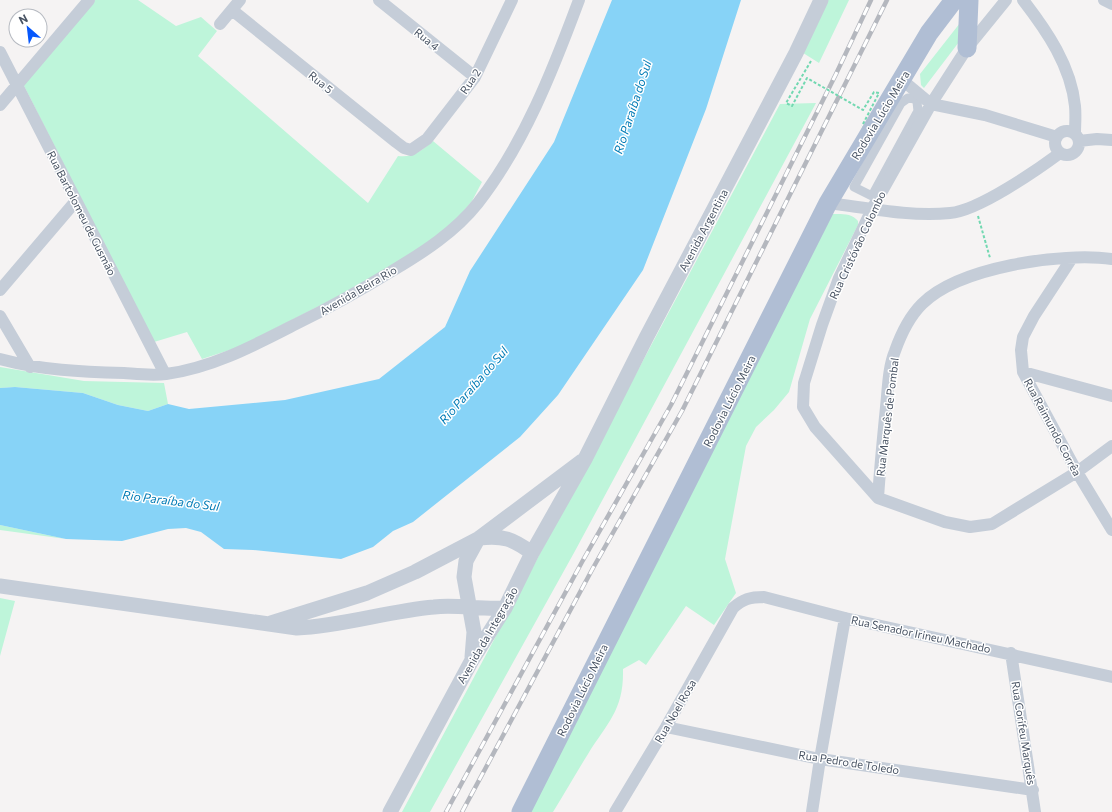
<svg xmlns="http://www.w3.org/2000/svg" width="1112" height="812" font-family="Commissioner,sans-serif">
	<style>
		.green { fill: #bef5da }
		.water { fill: #87d3f7 }
		.lines { fill: none; stroke-linecap: round; stroke-linejoin: round }
		.path { stroke: #72d8b1; stroke-width: 2; stroke-dasharray: 3 2; stroke-linecap: butt }
		.pedestrian { stroke: #c5cdd8; stroke-width: 9 }
		.minor { stroke: #c5cdd8; stroke-width: 12 }
		.tertiary { stroke: #c5cdd8; stroke-width: 15 }
		.primary { stroke: #b0bed4; stroke-width: 19 }
		.rail-casing { stroke: #b4b7be; stroke-width: 4.5 }
		.rail { stroke: #fff; stroke-width: 3; stroke-dasharray: 9; stroke-linecap: butt }
		.path-bridge { stroke: #72d8b1; stroke-width: 2; stroke-dasharray: 3 2; stroke-linecap: butt }
		.labels { text-anchor: middle; dominant-baseline: central; stroke-width: 3; stroke-linejoin: round; paint-order: stroke }
		.street-label { font-size: 11px; fill: #485363; stroke: #fff }
		.water-label { font-size: 12px; font-style: italic; fill: #017bb5; stroke: #fff }
	</style>
	<rect width="100%" height="100%" fill="#f5f3f3"/>
	<!-- green -->
	<path class="green" d="M 95,0 L 138,0 L 176,26 L 201,17 L 217,31 L 198,56 L 368,203 L 398,156 C 413,158 422,150 433,141 L 482,182 L 472,201 L 448,230 L 366,282 L 239,347 L 202,359 L 187,332 L 154,342 L 23,84 Z
		M 826,0 L 849,0 L 819,63 L 800,51 Z
		M 960,23 L 959,42 L 924,88 L 921,85 L 920,74 Z
		M 816,103 L 575,551 L 430,812 L 402,812 L 780,104 Z
		M 832,214 C 841,214 852,213 858,221 L 858,225 L 810,319 L 789,392 L 774,410 L 756,427 L 746,446 L 725,559 L 736,593 L 714,625 L 686,606 L 646,665 L 639,660 L 623,669 C 624,710 608,722 588,754 C 576,773 565,793 553,812 L 529,812 Z
		M 0,367 L 84,381 L 164,383 L 168,404 L 148,411 L 118,405 L 83,393 L 15,387 L 0,388 Z
		M 0,525 L 66,539 L 0,530 Z
		M 0,598 L 15,601 L 0,656 Z"/>
	<!-- water -->
	<path class="water" d="M 612,0 L 741,0 L 706,109 L 643,270 L 558,395 L 520,437 L 413,522 L 393,531 L 373,547 L 341,559 L 253,550 L 224,549 L 201,532 L 186,528 L 168,529 L 122,541 L 66,539 L 0,525 L 0,388 L 15,387 L 83,393 L 118,405 L 148,411 L 168,404 L 189,409 L 285,400 L 379,379 L 445,327 L 470,271 L 554,142 Z"/>
	<g class="lines">
		<!-- path -->
		<path class="path" d="M 978,216 L 990,258"/>
		<!-- pedestrian -->
		<path class="pedestrian" d="M 908,98 L 915,99 L 917,102 L 918,111 L 872,196 L 854,187 L 901,103 Z"/>
		<!-- minor -->
		<path class="minor" d="M 379,0 L 475,77
			M 1006,0 L 967,48 L 931,104 L 872,209 L 839,278 L 822,325 L 804,383 L 803,407 L 815,427 L 878,498 L 945,522 L 970,527 L 992,524 L 1077,472 L 1112,446
			M 1023,0 C 1047,31 1071,66 1075,106 C 1076,115 1075,125 1075,134
			M 1104,0 L 1112,4
			M 232,10 L 396,142 L 404,148 L 411,150 L 427,139 L 475,77 L 512,0
			M 220,24 L 240,0
			M 0,52 L 165,374
			M 901,79 L 931,104 L 985,115 L 1057,137
			M 0,105 L 89,0
			M1055 143a12 12 0 1 1 24 0a12 12 0 1 1-24 0Z
			M 1079,141 L 1097,139 L 1112,140
			M 828,203 C 868,208 910,217 950,213 C 978,211 1037,170 1060,153
			M 1072,258 L 1034,316 L 1023,337 L 1021,350 L 1023,372 L 1077,472 L 1112,530
			M 0,290 L 75,202
			M 0,316 L 30,367
			M 0,359 C 41,370 82,372 124,373 C 137,374 152,376 166,374 C 212,368 255,345 296,324 C 329,308 361,290 392,271 C 424,252 455,232 478,203 C 524,144 553,70 579,0
			M 1023,372 L 1112,396
			M 878,498 C 880,467 883,437 886,407 C 888,389 888,368 895,351 C 901,334 909,317 922,304 C 959,267 1062,252 1112,259
			M 1011,653 L 1035,812
			M 666,727 L 820,759 L 1033,790
			M 615,812 L 666,727 L 733,608 C 743,599 750,597 764,597 L 845,618 L 1112,677
			M 812,812 L 820,759 L 845,618"/>
		<!-- tertiary -->
		<path class="tertiary" d="M 479,538 C 503,535 513,539 532,553
			M 0,586 L 297,628 C 343,626 388,611 434,607 C 457,604 481,610 505,608
			M 271,623 L 367,593 L 415,572 L 478,539 L 582,461
			M 472,657 L 474,632 L 464,577 L 466,561 L 478,539
			M 390,812 L 472,660 L 505,608 L 532,553 L 585,459 L 646,338 L 796,53 L 821,0"/>
		<!-- primary -->
		<path class="primary" d="M 967,48 L 969,0
			M 521,812 L 828,203 L 929,33 L 954,0"/>
		<!-- rail casing -->
		<g class="rail-casing">
			<path id="rail" d="M 446,812 L 582,562 L 671,405 L 836,74 L 871,0
				M 462,812 L 593,568 L 682,411 L 887,0"/>
		</g>
		<!-- rail -->
		<use href="#rail" class="rail"/>
		<!-- path-bridge -->
		<path class="path-bridge" d="M 811,61 L 786,103 L 792,106 L 807,78 L 863,110 L 874,92 L 879,93 L 862,126"/>
	</g>
	<g class="labels">
		<!-- street labels -->
		<g class="street-label">
			<text transform="translate(427 39) rotate(39)">Rua 4</text>
			<text transform="translate(470 81) rotate(-56)">Rua 2</text>
			<text transform="translate(321 82) rotate(39)">Rua 5</text>
			<text transform="translate(880 115) rotate(-59)">Rodovia Lúcio Meira</text>
			<text transform="translate(82 213) rotate(63)">Rua Bartolomeu de Gusmão</text>
			<text transform="translate(703 230) rotate(-62)">Avenida Argentina</text>
			<text transform="translate(857 245) rotate(-65)">Rua Cristóvão Colombo</text>
			<text transform="translate(358 290) rotate(-30)">Avenida Beira Rio</text>
			<text transform="translate(729 401) rotate(-63)">Rodovia Lúcio Meira</text>
			<text transform="translate(887 417) rotate(-83)">Rua Marquês de Pombal</text>
			<text transform="translate(1053 427) rotate(62)">Rua Raimundo Corrêa</text>
			<text transform="translate(921 634) rotate(12)">Rua Senador Irineu Machado</text>
			<text transform="translate(487 635) rotate(-60)">Avenida da Integração</text>
			<text transform="translate(582 690) rotate(-64)">Rodovia Lúcio Meira</text>
			<text transform="translate(675 711) rotate(-60)">Rua Noel Rosa</text>
			<text transform="translate(1024 733) rotate(81)">Rua Corifeu Marquês</text>
			<text transform="translate(849 762) rotate(9)">Rua Pedro de Toledo</text>
		</g>
		<!-- water labels -->
		<g class="water-label">
			<text transform="translate(632 107) rotate(-72)">Rio Paraíba do Sul</text>
			<text transform="translate(473 385) rotate(-49)">Rio Paraíba do Sul</text>
			<text transform="translate(171 500) rotate(7)">Rio Paraíba do Sul</text>
		</g>
	</g>
	<!-- north arrow -->
	<g transform="translate(28 28) rotate(332)"><circle r="19" fill="#ffffff" stroke="#b6bac1"/>
	<path d="M0-3L7 15L0 10L-7 15Z" fill="#0657fc"/>
	<text y="-6" font-size="11" font-weight="bold" text-anchor="middle" fill="#485363">N</text>
	</g>
</svg>
